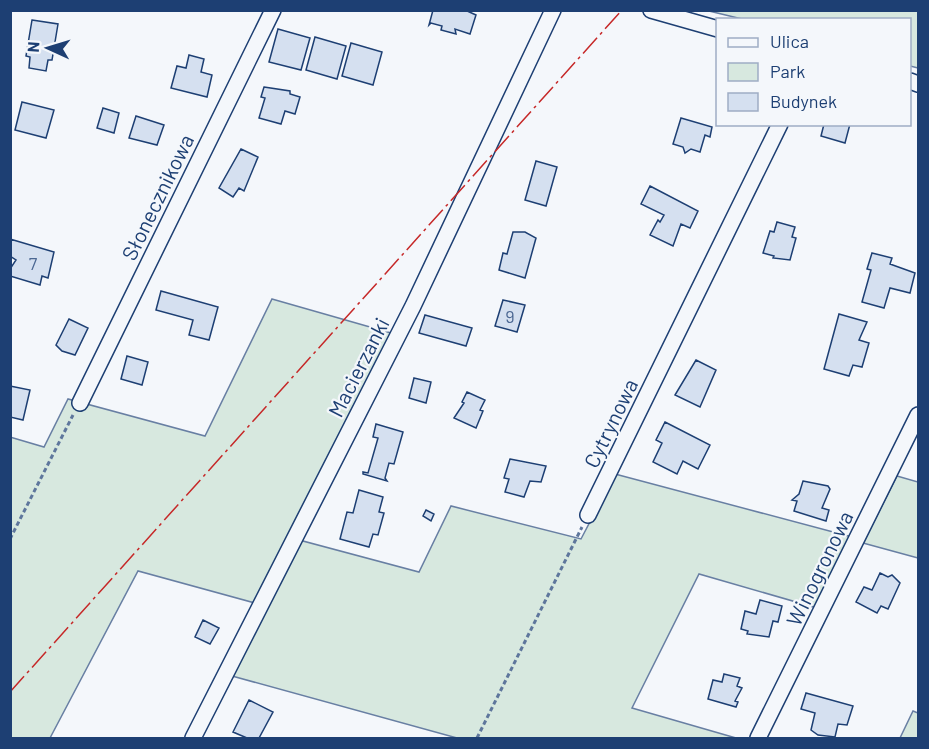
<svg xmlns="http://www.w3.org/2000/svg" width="929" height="749" font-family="Barlow,sans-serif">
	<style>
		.green { fill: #d7e8df; stroke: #687fa3; stroke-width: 1.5 }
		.building { fill: #d5e0f0; stroke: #1d3f73; stroke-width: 1.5 }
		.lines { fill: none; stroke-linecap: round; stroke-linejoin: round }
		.street-casing { stroke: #1d3f73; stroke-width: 18 }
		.path { stroke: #5e769c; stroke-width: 3; stroke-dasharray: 4.5 3; stroke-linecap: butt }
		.street { stroke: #f4f7fb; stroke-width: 15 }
		.power { stroke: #c62828; stroke-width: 1.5; stroke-dasharray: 21 4.5 3 4.5; stroke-linecap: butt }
		.labels { text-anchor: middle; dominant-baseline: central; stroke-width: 4.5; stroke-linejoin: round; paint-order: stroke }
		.number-label { font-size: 18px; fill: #4b6792 }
		.street-label { font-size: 21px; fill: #1d3f73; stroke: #f4f7fb }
	</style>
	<rect width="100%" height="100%" fill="#f4f7fb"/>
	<!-- green -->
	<path class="green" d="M 709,11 L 918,11 L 918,68 L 910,66 L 910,20 L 742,19 Z
		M 272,299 L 391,333 L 255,603 L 138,571 L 50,738 L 11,738 L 10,437 L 44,447 L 68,399 L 205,436 Z
		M 615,474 L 852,537 L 817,608 L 699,574 L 632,708 L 736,738 L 457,738 L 232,676 L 299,540 L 419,572 L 451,506 L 581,539 Z
		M 897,476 L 918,482 L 918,558 L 863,543 Z
		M 913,711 L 918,713 L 918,738 L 900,738 Z"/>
	<!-- building -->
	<path class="building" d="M 433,10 L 465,10 L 476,15 L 470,34 L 455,29 L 456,34 L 441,30 L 442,26 L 431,23 L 429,25 Z
		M 32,20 L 58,24 L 52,60 L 48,60 L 46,71 L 29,68 L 30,57 L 26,56 Z
		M 278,29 L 310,38 L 301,70 L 269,62 Z
		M 315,37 L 346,46 L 337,79 L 306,70 Z
		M 351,43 L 382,52 L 373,85 L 342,76 Z
		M 189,55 L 204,59 L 201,72 L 212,75 L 207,97 L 171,88 L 177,66 L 186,68 Z
		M 264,87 L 290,91 L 290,94 L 300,97 L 295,114 L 285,111 L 281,124 L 259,118 L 265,98 L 261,97 Z
		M 22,102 L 54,110 L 46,138 L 15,130 Z
		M 103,108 L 119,113 L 114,133 L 97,128 Z
		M 136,116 L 164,125 L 157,145 L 129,138 Z
		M 681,118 L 712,127 L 710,137 L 705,135 L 700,152 L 691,149 L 685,153 L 683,147 L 673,144 Z
		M 824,124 L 850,124 L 845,143 L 821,136 Z
		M 241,149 L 258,157 L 244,191 L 239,188 L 233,197 L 219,188 Z
		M 536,161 L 557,167 L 546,206 L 525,200 Z
		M 650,186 L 698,211 L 690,228 L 681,224 L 673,246 L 650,235 L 658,220 L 660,222 L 664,215 L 641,204 Z
		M 777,222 L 795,227 L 792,237 L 796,238 L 790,260 L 773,258 L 774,256 L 763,253 L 770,231 L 774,232 Z
		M 513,232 L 525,232 L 536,238 L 525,278 L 499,270 L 503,253 L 507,254 Z
		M 10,239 L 54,252 L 48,278 L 42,276 L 40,285 L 10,276 L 10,269 L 16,260 L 10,256 Z
		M 872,253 L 892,258 L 890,264 L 915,273 L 910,293 L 890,288 L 884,308 L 862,302 L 871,270 L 867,269 Z
		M 161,291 L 218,307 L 209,340 L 189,335 L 193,320 L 156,310 Z
		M 503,300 L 525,305 L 517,332 L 495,326 Z
		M 839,314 L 867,322 L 859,340 L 869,343 L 862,367 L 853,365 L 849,376 L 824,369 Z
		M 425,315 L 472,328 L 466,346 L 419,333 Z
		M 69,319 L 88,328 L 75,355 L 62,351 L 56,345 Z
		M 127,356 L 148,362 L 142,385 L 121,379 Z
		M 696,360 L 716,370 L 700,407 L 675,395 Z
		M 414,378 L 431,382 L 426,403 L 409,398 Z
		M 10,386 L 30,390 L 23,420 L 10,417 Z
		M 467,392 L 485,400 L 480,410 L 483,411 L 476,428 L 454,418 L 464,403 L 462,402 Z
		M 665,422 L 710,445 L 698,469 L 683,461 L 677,474 L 653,462 L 662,443 L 656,440 Z
		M 376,424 L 403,432 L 394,464 L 389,463 L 385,478 L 387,481 L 363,474 L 363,472 L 368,473 L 378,438 L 373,437 Z
		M 510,459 L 546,466 L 541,482 L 530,481 L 524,497 L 505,492 L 509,479 L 504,478 Z
		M 803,481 L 828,486 L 830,489 L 822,508 L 829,510 L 826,521 L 794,511 L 797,501 L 792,500 L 799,494 Z
		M 359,490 L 383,497 L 379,512 L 384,513 L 378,535 L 373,534 L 369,547 L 340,539 L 347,512 L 353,513 Z
		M 426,510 L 434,514 L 431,521 L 423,516 Z
		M 880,573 L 888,577 L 892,575 L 900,583 L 888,609 L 881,606 L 877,613 L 856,602 L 864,587 L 872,590 Z
		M 760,600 L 782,606 L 778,622 L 773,621 L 769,637 L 747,634 L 748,631 L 741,629 L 745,611 L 756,614 Z
		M 203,620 L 219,628 L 210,644 L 195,637 Z
		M 724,674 L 740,678 L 737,686 L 742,688 L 735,701 L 738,702 L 736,707 L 708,699 L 713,680 L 722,682 Z
		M 806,693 L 853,706 L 847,725 L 838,724 L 835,737 L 818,735 L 811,730 L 815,713 L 801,709 Z
		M 249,700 L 273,712 L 259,738 L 247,738 L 233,732 Z"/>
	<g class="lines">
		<!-- street casing -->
		<g class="street-casing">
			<path id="street" d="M 651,10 L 718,29
				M 910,81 L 918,84
				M 80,403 L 273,10
				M 588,515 L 780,124
				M 193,738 L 413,306 L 553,10
				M 758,738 L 918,415"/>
		</g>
		<!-- path -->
		<path class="path" d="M 10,539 L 73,415
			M 477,738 L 582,527"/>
		<!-- street -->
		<use href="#street" class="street"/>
		<!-- power -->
		<path class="power" d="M 10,692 L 622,10"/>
	</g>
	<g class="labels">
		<!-- number labels -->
		<g class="number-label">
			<text x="33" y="263">7</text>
			<text x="510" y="316">9</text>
		</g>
		<!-- street labels -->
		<g class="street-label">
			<text transform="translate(157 197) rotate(-64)">Słonecznikowa</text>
			<text transform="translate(358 367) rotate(-63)">Macierzanki</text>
			<text transform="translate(610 423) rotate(-64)">Cytrynowa</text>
			<text transform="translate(819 568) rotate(-64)">Winogronowa</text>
		</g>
	</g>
	<!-- border -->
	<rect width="929" height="749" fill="none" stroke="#1d3f73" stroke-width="24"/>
	<!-- legend -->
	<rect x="716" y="18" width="195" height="108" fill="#f4f7fb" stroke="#9eadc5" stroke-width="1.5"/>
	<rect x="728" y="38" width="30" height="9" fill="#f4f7fb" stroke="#9eadc5" stroke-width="1.5"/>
	<text x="770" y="48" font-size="18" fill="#1d3f73">Ulica</text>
	<rect x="728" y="63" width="30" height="18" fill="#d7e8df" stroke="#9eadc5" stroke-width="1.5"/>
	<text x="770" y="78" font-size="18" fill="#1d3f73">Park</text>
	<rect x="728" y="93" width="30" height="18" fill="#d5e0f0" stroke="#9eadc5" stroke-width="1.5"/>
	<text x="770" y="108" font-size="18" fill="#1d3f73">Budynek</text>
	<!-- north arrow -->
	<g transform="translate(48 48) rotate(274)" stroke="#f4f7fb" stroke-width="4.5" paint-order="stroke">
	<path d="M0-4.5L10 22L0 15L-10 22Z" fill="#1d3f73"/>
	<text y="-9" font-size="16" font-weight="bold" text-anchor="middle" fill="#1d3f73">N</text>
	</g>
</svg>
